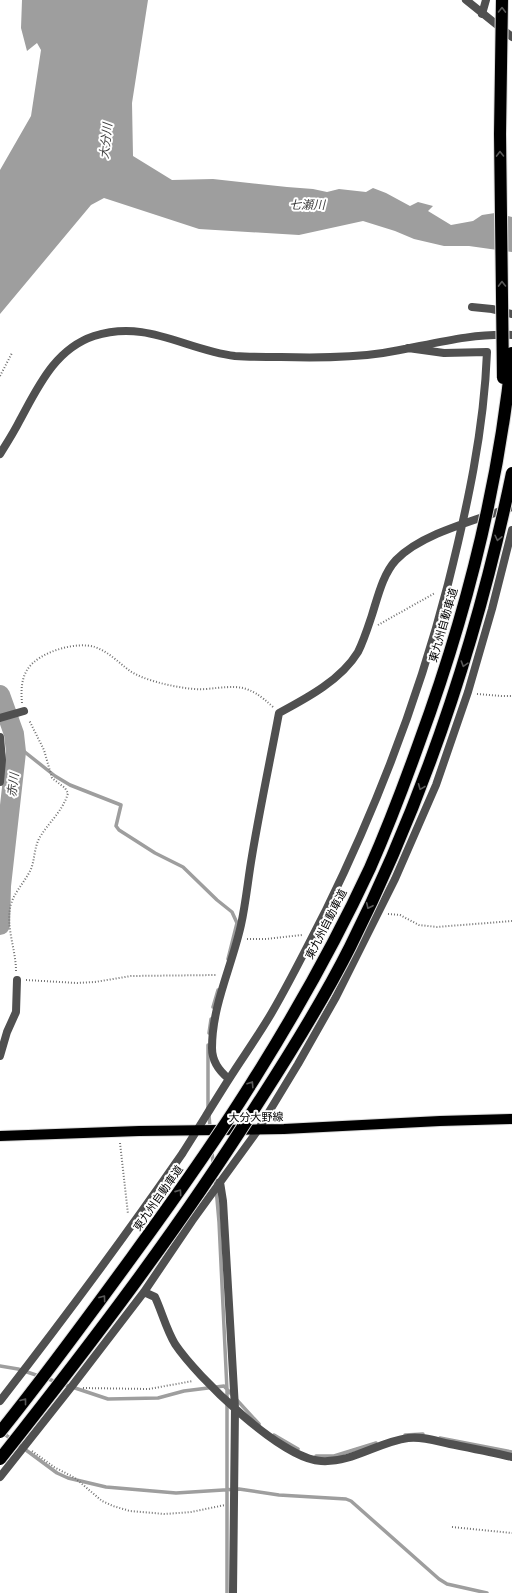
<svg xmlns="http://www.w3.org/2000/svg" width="512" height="1593" font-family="'Asap Condensed','Noto Sans JP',sans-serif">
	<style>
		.water { fill: #9e9e9e }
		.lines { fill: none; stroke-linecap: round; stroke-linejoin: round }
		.stream { stroke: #9e9e9e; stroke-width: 3.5 }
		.river { stroke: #9e9e9e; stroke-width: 20 }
		.primary-casing { stroke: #dbdbdb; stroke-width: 12 }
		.path { stroke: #727272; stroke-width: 2; stroke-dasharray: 1 2; stroke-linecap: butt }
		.minor { stroke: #505050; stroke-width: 8 }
		.tertiary { stroke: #505050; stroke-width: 8 }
		.primary { stroke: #000; stroke-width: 10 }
		.motorway-bridge-casing { stroke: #dbdbdb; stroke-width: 14; stroke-linecap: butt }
		.motorway-bridge { stroke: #000; stroke-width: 12 }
		.oneway { stroke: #595959 }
		.labels { text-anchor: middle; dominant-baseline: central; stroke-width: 4; stroke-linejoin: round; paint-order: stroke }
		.street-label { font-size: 11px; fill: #000; stroke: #fff }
		.water-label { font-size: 12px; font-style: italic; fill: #3f3f3f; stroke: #fff }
	</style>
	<rect width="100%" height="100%" fill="#fff"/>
	<!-- water -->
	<path class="water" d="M 22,0 L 148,0 L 132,103 L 133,156 L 172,180 L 213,179 L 287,187 L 313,189 L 327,192 L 339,189 L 366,192 L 373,188 L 386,193 L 410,206 L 418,202 L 433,206 L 428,211 L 451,225 L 473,221 L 482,215 L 495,213 L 512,217 L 512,252 L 469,246 L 444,246 L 414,239 L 395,231 L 363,221 L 299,235 L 199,229 L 104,198 L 91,205 L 0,314 L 0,170 L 31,116 L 41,50 L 37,43 L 27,51 L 21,28 Z"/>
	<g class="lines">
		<!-- stream -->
		<path class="stream" d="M 16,745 L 55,776 L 70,785 L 121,805 L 116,826 L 119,830 L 155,853 L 183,867 L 217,900 L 232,912 L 237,923 L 228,959
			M 213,1007 L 218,990
			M 209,1033 L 211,1019
			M 208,1045 L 208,1109
			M 209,1115 L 210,1128
			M 212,1151 L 213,1164
			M 215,1176 L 219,1222 L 227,1390 L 227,1593
			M 0,1366 L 18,1369 L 108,1399 L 158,1398 L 184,1391 L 224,1386 L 259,1424
			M 3,1433 L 57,1473 L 68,1478 L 106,1487 L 176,1493 L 239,1489 L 279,1495 L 346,1499 L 351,1501 L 439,1579 L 447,1584 L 487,1593
			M 274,1435 L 298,1449
			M 405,1435 L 423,1434
			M 440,1438 L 512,1452
			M 316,1456 L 334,1456 L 376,1443"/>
		<!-- river -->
		<path class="river" d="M 0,695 L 14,734 L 16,752 L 1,886 L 0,925"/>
		<!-- primary casing -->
		<g class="primary-casing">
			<path id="primary" d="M 0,1136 L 139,1131 L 284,1129 L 440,1121 L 512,1119"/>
		</g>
		<!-- path -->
		<path class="path" d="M 0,376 L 12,353
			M 378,625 L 435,593
			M 477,694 L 501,696 L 512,696
			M 22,703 C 21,692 21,680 27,670 C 38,652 76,641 95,647 C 109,652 119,663 130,671 C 141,678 153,681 164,684 C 178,687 192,690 206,689 C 239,686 247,683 273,707
			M 388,914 L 400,915 L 419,925 L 437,927 L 512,921
			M 247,939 L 266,939 L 302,935
			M 16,971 C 16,949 5,926 11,904 C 15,891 25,882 31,869 C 35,859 34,847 40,837 C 49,822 63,811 68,793 L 65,788 L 52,778 L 44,750 L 29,720
			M 26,980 L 77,983 L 95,982 L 131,976 L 217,975
			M 120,1143 L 128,1214
			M 83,1388 L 149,1389 L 193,1381
			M 32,1451 L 54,1467 L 75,1478 L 102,1501 L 113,1506 L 130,1511 L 165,1514 L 191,1512 L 225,1505
			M 452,1527 L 512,1533"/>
		<!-- minor -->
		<path class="minor" d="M 482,14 L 486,0
			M 472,307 L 492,309 L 512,314
			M 0,454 C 7,443 14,432 20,420 C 38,387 55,349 94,336 C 147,319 185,350 235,356 C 250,357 266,357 281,357 C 315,358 349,358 383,353 C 426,346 468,333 512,335
			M 0,718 L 24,711
			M 0,737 L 2,760 L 0,782
			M 0,1056 L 7,1032 L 16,1012 L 17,980
			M 229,1079 C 219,1071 212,1062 212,1048 C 212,1005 232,966 241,925 C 246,902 248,879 252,856 C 260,808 270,761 279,713 C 307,698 341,680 358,652 C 364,640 368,627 372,615 C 378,596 383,574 396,560 C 422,533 477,520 512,507
			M 220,1182 L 223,1201 L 235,1408 L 233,1593
			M 144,1292 L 155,1297 C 162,1312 166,1329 175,1344 C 197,1377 281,1459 321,1461 C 352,1463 378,1442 408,1438 C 422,1436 436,1441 450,1444 C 470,1448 491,1452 512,1457
			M 0,1401 C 63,1320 124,1238 182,1154 C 198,1129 213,1104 229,1079 C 243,1057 258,1036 271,1014 C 291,980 308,945 326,910 C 377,806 419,697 448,584 C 467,508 484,431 487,352 L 444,353 L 408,348
			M 0,1477 L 72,1386 L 144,1292 L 192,1221 L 258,1130 L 298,1064 L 336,997 L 395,879 L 436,785 L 468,692 L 492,609 L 512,530"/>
		<!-- tertiary -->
		<path class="tertiary" d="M 466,0 L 512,37"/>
		<!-- primary -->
		<use href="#primary" class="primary"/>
		<!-- motorway-bridge casing -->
		<g class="motorway-bridge-casing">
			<path id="motorway-bridge" d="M 502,0 L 500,134 L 503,378
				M 0,1432 C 46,1375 89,1316 132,1257 C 175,1198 218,1138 256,1076 C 298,1009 337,939 370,868 C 388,827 404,785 419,743 C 465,618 499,486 512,353
				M 0,1459 C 91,1344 180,1227 258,1103 C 291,1052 323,1001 350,947 C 425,797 478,637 512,473"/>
		</g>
		<!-- motorway-bridge -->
		<use href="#motorway-bridge" class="motorway-bridge"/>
	</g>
	<!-- one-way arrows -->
	<defs><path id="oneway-chevron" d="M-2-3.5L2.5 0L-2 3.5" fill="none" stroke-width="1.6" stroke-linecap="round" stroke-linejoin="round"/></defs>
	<g class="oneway">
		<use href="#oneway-chevron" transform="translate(502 10) rotate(-89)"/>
		<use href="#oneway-chevron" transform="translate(500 154) rotate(-91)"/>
		<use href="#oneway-chevron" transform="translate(502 284) rotate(-91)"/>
		<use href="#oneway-chevron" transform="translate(498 538) rotate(103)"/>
		<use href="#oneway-chevron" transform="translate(464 664) rotate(107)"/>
		<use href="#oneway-chevron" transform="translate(421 787) rotate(112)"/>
		<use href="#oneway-chevron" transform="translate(369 906) rotate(115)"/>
		<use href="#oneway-chevron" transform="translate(251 1084) rotate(-57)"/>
		<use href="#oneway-chevron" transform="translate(179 1192) rotate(-55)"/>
		<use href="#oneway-chevron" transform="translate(103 1298) rotate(-54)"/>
		<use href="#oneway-chevron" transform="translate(24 1401) rotate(-52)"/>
	</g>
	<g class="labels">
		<!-- street labels -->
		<g class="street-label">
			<text transform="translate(443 625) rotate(-74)">東九州自動車道</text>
			<text transform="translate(326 924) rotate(-63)">東九州自動車道</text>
			<text transform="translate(256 1117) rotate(-1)">大分大野線</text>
			<text transform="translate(158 1198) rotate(-55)">東九州自動車道</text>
		</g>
		<!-- water labels -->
		<g class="water-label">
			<text transform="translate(106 141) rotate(-84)">大分川</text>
			<text x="307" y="205">七瀬川</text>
			<text transform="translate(13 785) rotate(-83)">赤川</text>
		</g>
	</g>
</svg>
